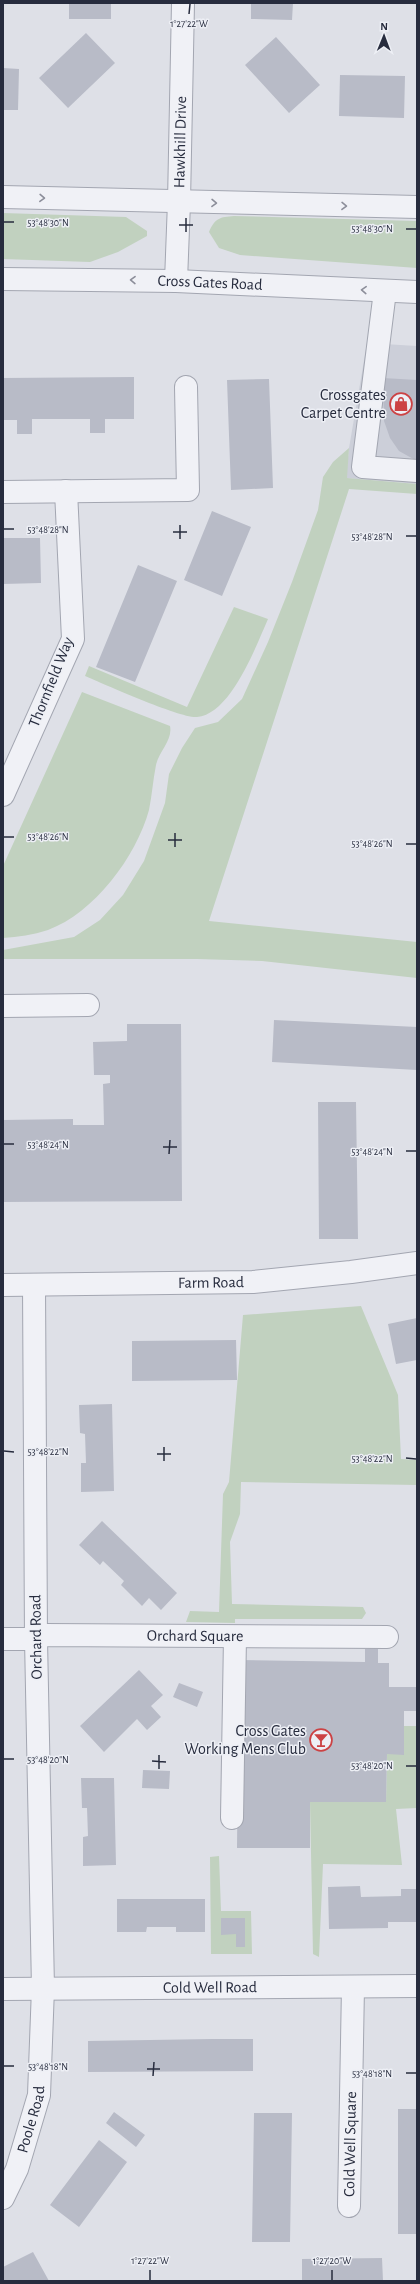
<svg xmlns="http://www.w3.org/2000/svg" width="420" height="2284" font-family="'Alegreya Sans',sans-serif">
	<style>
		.built { fill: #cccfd9 }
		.green { fill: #c1d1bf }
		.building { fill: #b8bbc7 }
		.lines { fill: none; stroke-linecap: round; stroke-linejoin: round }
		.minor-casing { stroke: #a3a6b1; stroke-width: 24 }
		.minor { stroke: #f0f1f6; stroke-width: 22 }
		.oneway { stroke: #8c8e9a }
		.ticks { fill: none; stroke: #272c3e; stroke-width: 1.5 }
		.labels { text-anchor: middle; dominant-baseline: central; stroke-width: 3; stroke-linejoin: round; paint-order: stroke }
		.street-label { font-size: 16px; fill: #272c3e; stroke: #edeff5 }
		.poi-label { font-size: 16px; fill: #272c3e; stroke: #edeff5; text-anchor: end }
		.ticks-label { font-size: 10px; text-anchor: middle; fill: #272c3e; stroke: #edeff5; stroke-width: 3; stroke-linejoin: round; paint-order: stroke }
	</style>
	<rect width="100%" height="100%" fill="#dee0e7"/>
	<!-- built -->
	<path class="built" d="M 367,343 L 417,346 L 417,484 L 346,478 L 349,448 Z"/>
	<!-- green -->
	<path class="green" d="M 3,213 L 126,217 L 147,231 L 147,236 L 118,252 L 90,262 L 3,259 Z
		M 234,216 L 417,221 L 417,268 L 240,255 L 219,248 L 209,232 C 215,218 220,217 234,216 Z
		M 349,448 L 347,478 L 417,484 L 417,494 L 349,489 L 209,921 L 417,942 L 417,978 L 262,961 L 197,959 L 3,959 L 3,950 L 74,937 L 100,920 L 123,895 L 144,861 L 165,803 L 169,774 L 182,748 L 195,728 L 218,722 L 242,699 L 268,642 L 292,582 L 318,510 L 323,477 L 333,462 Z
		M 234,607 L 268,619 C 256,646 231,714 197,717 C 182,719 104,684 85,676 L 89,666 L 187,707 Z
		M 82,692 L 170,726 C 173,740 159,751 156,765 C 153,780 152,795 149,810 C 136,857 94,913 48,930 C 33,935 18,937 3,938 L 3,866 Z
		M 361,1306 L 398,1395 L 401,1459 L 417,1460 L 417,1485 L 241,1482 L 240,1514 L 230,1542 L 232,1604 L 363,1607 L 366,1613 L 362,1619 L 235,1619 L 235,1623 L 186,1622 L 190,1611 L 219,1612 L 223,1494 L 229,1482 L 243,1315 Z
		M 404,1726 L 417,1726 L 417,1808 L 396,1809 L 402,1865 L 323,1864 L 319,1957 L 313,1954 L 310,1802 L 386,1802 L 387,1754 L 404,1754 Z
		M 219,1856 L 221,1911 L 251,1911 L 252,1954 L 211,1954 L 210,1857 Z"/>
	<!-- building -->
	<path class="building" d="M 69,3 L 111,3 L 111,19 L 69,19 Z
		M 251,3 L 293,3 L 292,20 L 251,19 Z
		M 86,33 L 115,63 L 68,108 L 39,78 Z
		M 276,37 L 320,85 L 289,113 L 245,65 Z
		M 3,68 L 19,69 L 18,110 L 3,110 Z
		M 340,75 L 405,76 L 404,118 L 339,116 Z
		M 134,377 L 134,419 L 105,419 L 105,433 L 90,433 L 90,419 L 32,419 L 32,434 L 17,434 L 17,420 L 3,420 L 3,378 Z
		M 383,378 L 417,380 L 417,461 L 399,451 L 390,438 L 384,421 Z
		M 269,379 L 273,488 L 231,490 L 227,380 Z
		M 212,511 L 251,527 L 222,596 L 184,580 Z
		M 3,538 L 40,538 L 41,583 L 3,584 Z
		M 138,565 L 177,581 L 135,682 L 96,667 Z
		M 274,1020 L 417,1027 L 417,1070 L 272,1062 Z
		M 127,1024 L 181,1024 L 182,1201 L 3,1202 L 3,1120 L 73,1119 L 73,1125 L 104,1125 L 103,1084 L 110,1083 L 110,1075 L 94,1075 L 93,1042 L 127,1041 Z
		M 318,1102 L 356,1102 L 358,1239 L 319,1239 Z
		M 417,1318 L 417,1360 L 396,1364 L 388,1324 Z
		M 236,1340 L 237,1380 L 132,1381 L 132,1341 Z
		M 112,1404 L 114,1491 L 81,1492 L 81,1463 L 86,1463 L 85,1434 L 80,1433 L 79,1405 Z
		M 102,1521 L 177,1593 L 161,1610 L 149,1598 L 142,1606 L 121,1585 L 124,1581 L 103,1561 L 100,1565 L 79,1545 Z
		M 365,1649 L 378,1649 L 378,1663 L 389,1663 L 389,1687 L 417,1687 L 417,1711 L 404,1711 L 404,1755 L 387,1754 L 386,1802 L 310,1802 L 310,1848 L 237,1848 L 239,1660 L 365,1662 Z
		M 139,1670 L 163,1695 L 151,1706 L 161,1717 L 147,1730 L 137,1719 L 104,1752 L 80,1726 Z
		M 179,1683 L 203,1692 L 197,1707 L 173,1697 Z
		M 143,1770 L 170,1771 L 169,1789 L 142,1788 Z
		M 81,1778 L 114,1778 L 116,1865 L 83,1866 L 83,1837 L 88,1836 L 87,1808 L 82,1808 Z
		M 360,1886 L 361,1897 L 401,1896 L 401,1889 L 417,1889 L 417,1922 L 388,1922 L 388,1928 L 329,1929 L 328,1887 Z
		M 117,1899 L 205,1899 L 205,1932 L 176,1932 L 176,1927 L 147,1927 L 146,1932 L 117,1932 Z
		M 221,1918 L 245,1918 L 245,1947 L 236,1947 L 236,1934 L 221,1935 Z
		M 212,2039 L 253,2039 L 253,2071 L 88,2072 L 88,2041 Z
		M 398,2109 L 417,2109 L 417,2234 L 398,2234 Z
		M 114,2112 L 145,2135 L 136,2147 L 106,2123 Z
		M 254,2113 L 292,2113 L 290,2242 L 252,2242 Z
		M 99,2140 L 127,2162 L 79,2227 L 50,2205 Z
		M 33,2252 L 49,2281 L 3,2281 L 3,2267 Z
		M 382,2258 L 383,2281 L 302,2281 L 302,2259 Z"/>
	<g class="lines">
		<!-- minor casing -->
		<g class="minor-casing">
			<g id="minor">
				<path d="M 3,197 L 417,207"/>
				<path id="s1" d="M 3,279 L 176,281 L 417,292"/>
				<path id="s2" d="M 176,281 L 179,202 L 183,3"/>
				<path d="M 385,291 L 363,467 L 417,471"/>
				<path d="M 3,492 L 188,490 L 186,387"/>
				<path d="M 3,795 L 73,639 L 66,491"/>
				<path d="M 3,1006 L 88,1005"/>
				<path id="s3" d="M 3,1285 L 253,1282 L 351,1272 L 417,1263"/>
				<path id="s4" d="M 3,1639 L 36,1639 L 45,1635 L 387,1637"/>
				<path d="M 232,1818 L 235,1637"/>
				<path id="s5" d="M 3,1989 L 417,1986"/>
				<path id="s6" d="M 3,2198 L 17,2169 L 39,2095 L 43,1988 L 36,1639 L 34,1285"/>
				<path id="s7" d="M 349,2206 L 353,1987"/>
			</g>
		</g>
		<!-- minor -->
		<use href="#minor" class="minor"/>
	</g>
	<!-- one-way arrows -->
	<defs><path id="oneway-chevron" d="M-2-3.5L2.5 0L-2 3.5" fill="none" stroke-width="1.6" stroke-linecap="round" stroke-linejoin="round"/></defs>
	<g class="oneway">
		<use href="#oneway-chevron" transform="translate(42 198) rotate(2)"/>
		<use href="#oneway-chevron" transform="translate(214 203) rotate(1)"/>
		<use href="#oneway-chevron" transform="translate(344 206) rotate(1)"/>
		<use href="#oneway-chevron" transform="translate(133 280) rotate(-179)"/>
		<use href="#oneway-chevron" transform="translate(364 290) rotate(-177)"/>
	</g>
	<!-- ticks -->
	<path class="ticks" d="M 189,14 L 190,4M 4,222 L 14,222M 179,225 L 193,225M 406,229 L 416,229M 186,232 L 186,218M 4,529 L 14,529M 173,532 L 187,532M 406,536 L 416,536M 180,539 L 180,525M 4,837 L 14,837M 168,840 L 182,840M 406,844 L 416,844M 175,847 L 175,833M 4,1144 L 14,1144M 163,1147 L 177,1147M 406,1151 L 416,1151M 169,1154 L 170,1140M 4,1451 L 14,1452M 157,1454 L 171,1454M 406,1458 L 416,1459M 164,1461 L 164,1447M 4,1759 L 14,1759M 152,1761 L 166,1762M 406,1766 L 416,1766M 159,1769 L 159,1755M 4,2066 L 14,2066M 147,2069 L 160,2069M 406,2073 L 416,2073M 153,2076 L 154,2062M 150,2280 L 150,2270M 332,2280 L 332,2270"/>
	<!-- icons -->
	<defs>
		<g id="shop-ring" transform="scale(1.15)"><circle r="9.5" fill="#edeff5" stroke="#cc4244" stroke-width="1.5"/><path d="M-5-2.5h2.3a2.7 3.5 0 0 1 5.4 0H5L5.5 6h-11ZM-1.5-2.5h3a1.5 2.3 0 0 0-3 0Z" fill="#cc4244"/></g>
		<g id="bar-ring" transform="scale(1.15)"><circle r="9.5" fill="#edeff5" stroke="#cc4244" stroke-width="1.5"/><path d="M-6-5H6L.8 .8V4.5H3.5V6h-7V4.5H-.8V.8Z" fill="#cc4244"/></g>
	</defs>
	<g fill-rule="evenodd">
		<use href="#shop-ring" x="401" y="404"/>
		<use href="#bar-ring" x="321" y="1740"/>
	</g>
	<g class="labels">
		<!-- street labels -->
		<g class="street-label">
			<text stroke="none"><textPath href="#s2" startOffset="139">Hawkhill Drive</textPath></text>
			<text stroke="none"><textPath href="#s1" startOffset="207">Cross Gates Road</textPath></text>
			<text transform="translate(51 682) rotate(-68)">Thornfield Way</text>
			<text stroke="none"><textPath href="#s3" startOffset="208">Farm Road</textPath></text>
			<text stroke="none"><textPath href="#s4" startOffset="193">Orchard Square</textPath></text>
			<text transform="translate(36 1637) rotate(-91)">Orchard Road</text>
			<text stroke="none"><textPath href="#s5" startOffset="207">Cold Well Road</textPath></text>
			<text stroke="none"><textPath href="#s6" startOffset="84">Poole Road</textPath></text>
			<text stroke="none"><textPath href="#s7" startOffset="62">Cold Well Square</textPath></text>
		</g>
		<!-- poi labels -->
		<g class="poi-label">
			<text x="386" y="395">Crossgates<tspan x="386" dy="18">Carpet Centre</tspan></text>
			<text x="306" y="1731">Cross Gates<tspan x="306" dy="18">Working Mens Club</tspan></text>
		</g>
	</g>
	<g class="ticks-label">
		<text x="189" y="27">1°27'22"W</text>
		<text x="48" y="226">53°48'30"N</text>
		<text x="372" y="232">53°48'30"N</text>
		<text x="48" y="533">53°48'28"N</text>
		<text x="372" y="540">53°48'28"N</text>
		<text x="48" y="840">53°48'26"N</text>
		<text x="372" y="847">53°48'26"N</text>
		<text x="48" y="1148">53°48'24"N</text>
		<text x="372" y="1155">53°48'24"N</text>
		<text x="48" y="1455">53°48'22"N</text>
		<text x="372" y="1462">53°48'22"N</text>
		<text x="48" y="1763">53°48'20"N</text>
		<text x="372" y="1769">53°48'20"N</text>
		<text x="48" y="2070">53°48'18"N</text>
		<text x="372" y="2077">53°48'18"N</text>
		<text x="150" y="2264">1°27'22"W</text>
		<text x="332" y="2264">1°27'20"W</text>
	</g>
	<!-- border -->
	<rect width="420" height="2284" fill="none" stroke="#272c3e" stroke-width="8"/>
	<!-- north arrow -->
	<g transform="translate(384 36) rotate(1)" stroke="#edeff5" stroke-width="3" paint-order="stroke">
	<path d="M0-3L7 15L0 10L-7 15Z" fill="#272c3e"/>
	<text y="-6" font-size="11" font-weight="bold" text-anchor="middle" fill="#272c3e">N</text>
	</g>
</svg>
